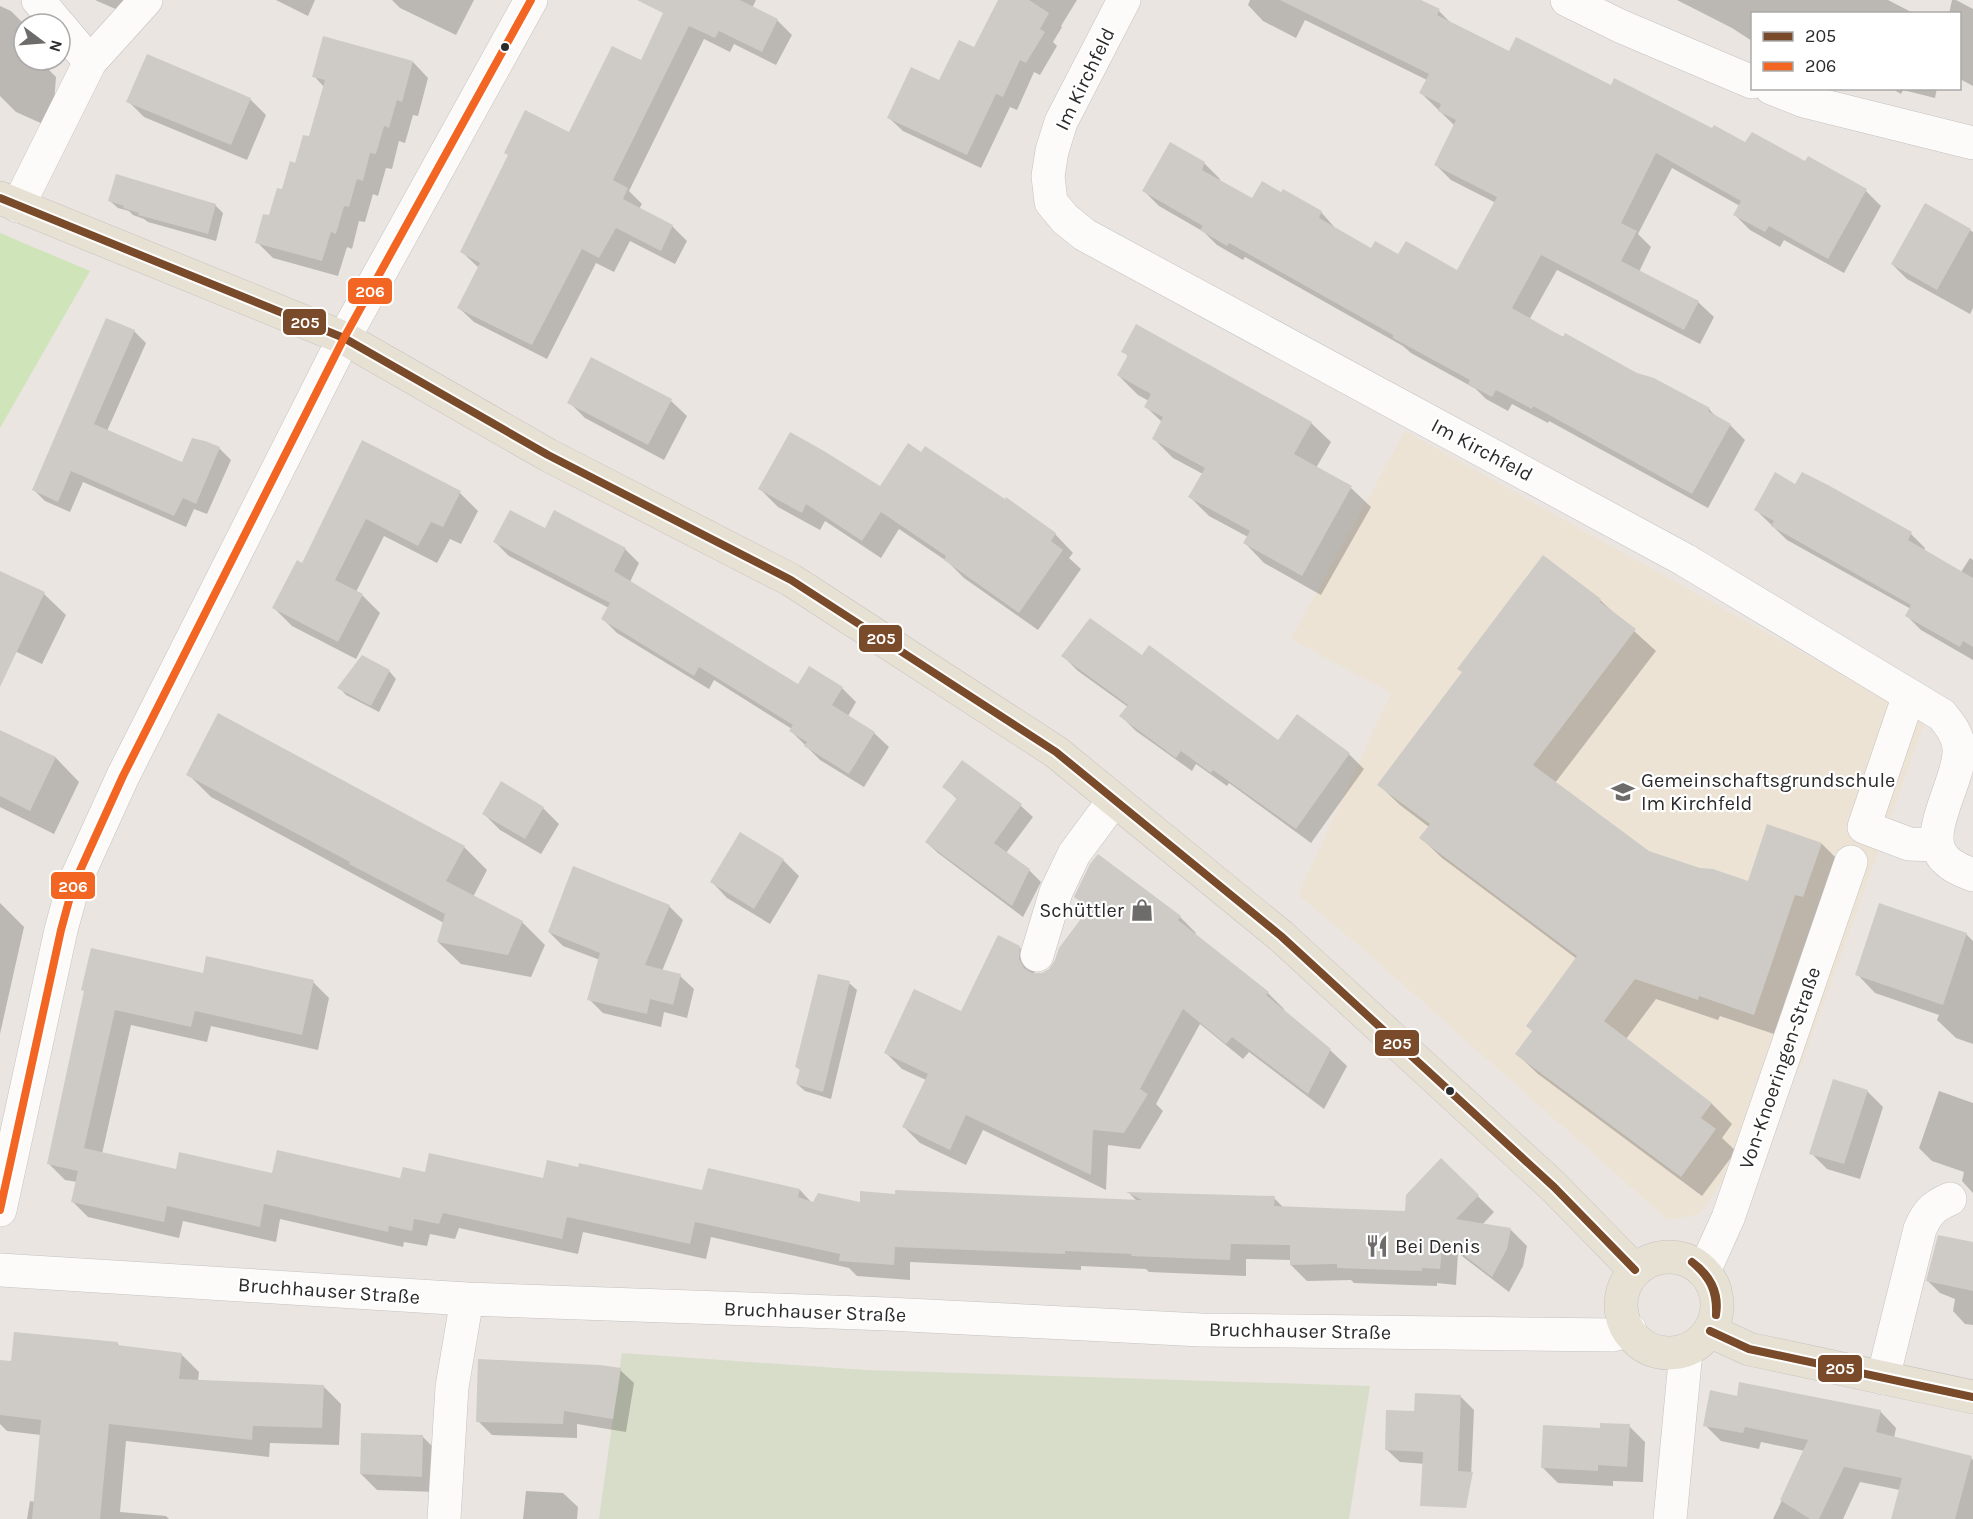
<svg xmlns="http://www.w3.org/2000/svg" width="1973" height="1519" font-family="Karla,sans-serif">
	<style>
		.education { fill: #ede3d5 }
		.green { fill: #cfe4b9 }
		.cemetery { fill: #d7ddc8 }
		.shadow { fill: #0003 }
		.building { fill: #cecbc7 }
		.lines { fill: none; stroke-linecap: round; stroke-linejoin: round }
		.minor-casing { stroke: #c3c2c2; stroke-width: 34 }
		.major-casing { stroke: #c5c3c1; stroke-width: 34 }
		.minor { stroke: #fcfbfa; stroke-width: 33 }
		.major { stroke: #e7e1d4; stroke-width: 33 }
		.bus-1-casing { stroke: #fff; stroke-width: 12 }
		.bus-2-casing { stroke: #fff; stroke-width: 12 }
		.bus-1 { stroke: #7a4b2a; stroke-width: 8 }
		.bus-2 { stroke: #f26522; stroke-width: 8 }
		.bus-dot { fill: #2b2b2b; stroke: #fff; stroke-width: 2 }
		.labels { text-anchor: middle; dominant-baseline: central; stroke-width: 4.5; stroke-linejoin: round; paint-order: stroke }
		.street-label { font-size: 20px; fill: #2b2b2b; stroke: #fff }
		.poi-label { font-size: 20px; fill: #2b2b2b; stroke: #fff; text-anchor: start }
		.line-badge { stroke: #fff; stroke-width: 2 }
		.badge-label { font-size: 16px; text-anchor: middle; font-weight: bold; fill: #fff }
	</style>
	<rect width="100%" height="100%" fill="#eae5e0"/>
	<!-- education -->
	<path class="education" d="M 1405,431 L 1925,721 L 1802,1064 L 1700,1214 L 1668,1220 L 1354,941 L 1298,895 L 1391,693 L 1291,639 Z"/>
	<!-- green -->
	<path class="green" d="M 0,233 L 90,271 L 0,428 Z"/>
	<!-- cemetery -->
	<path class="cemetery" d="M 622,1353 L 866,1370 L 1370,1386 L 1349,1519 L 599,1519 Z"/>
	<!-- shadow -->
	<path class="shadow" d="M 95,0 L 133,0 L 127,14 Z
		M 276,0 L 315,0 L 308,16 Z
		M 392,0 L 474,0 L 456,35 L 400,8 Z
		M 671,0 L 756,0 L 752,8 L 777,20 L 792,35 L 776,65 L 734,44 L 730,52 L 704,39 L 629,191 L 642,204 L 639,209 L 672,226 L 687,241 L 675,264 L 630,241 L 614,272 L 596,263 L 547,359 L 474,322 L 459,308 L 479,268 L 462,252 L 570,134 L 642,62 Z
		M 999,0 L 1077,0 L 1061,26 L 1062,27 L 1053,42 L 1057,46 L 1040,75 L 1034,72 L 1017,110 L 1010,107 L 981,168 L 903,131 L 889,118 L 940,82 L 975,49 Z
		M 1250,0 L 1418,0 L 1439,11 L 1453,25 L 1509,54 L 1611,87 L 1746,144 L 1805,163 L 1866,191 L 1881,206 L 1844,273 L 1784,240 L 1780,247 L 1750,230 L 1735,215 L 1740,206 L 1672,168 L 1638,234 L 1651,247 L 1639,272 L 1698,302 L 1714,317 L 1700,344 L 1557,270 L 1529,320 L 1709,409 L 1717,418 L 1730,425 L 1745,440 L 1708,508 L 1549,421 L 1548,423 L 1512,404 L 1508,411 L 1486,399 L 1476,389 L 1411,353 L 1403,346 L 1245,257 L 1243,260 L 1217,245 L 1204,232 L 1159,206 L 1144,191 L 1204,163 L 1220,179 L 1219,181 L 1253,200 L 1321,212 L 1336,229 L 1372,250 L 1458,272 L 1496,203 L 1451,180 L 1436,165 L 1455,126 L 1421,93 L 1427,80 L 1305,20 L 1296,38 L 1263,21 L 1248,5 Z
		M 1677,0 L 1888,0 L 1915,14 L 1752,14 L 1752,41 L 1732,28 Z
		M 1952,0 L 1956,0 L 1973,9 L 1973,86 L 1960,79 L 1960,14 L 1949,14 Z
		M 0,6 L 11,11 L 24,24 L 24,60 L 51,60 L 48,69 L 56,77 L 52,128 L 16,112 L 0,96 Z
		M 413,62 L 428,78 L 418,116 L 413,115 L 405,143 L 399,141 L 392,169 L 386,168 L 378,196 L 373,194 L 365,222 L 359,221 L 352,249 L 347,247 L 338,276 L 273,258 L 257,242 L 310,138 L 324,87 L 314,76 Z
		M 1891,88 L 1937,88 L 1935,98 L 1903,90 L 1901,94 Z
		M 250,99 L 266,115 L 247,160 L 144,117 L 128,101 Z
		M 110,201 L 215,205 L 223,213 L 216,241 L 148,222 L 144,219 L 133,215 L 129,211 L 118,208 Z
		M 1926,205 L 1973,232 L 1973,308 L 1970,314 L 1907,279 L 1892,264 Z
		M 134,331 L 146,343 L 107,431 L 183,464 L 219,448 L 231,460 L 207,514 L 194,509 L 186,527 L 83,482 L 70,512 L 45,501 L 34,490 Z
		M 1123,351 L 1311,423 L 1331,442 L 1316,468 L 1351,488 L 1371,507 L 1321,595 L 1264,563 L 1245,543 L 1248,537 L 1209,516 L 1190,497 L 1203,474 L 1173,458 L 1153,438 L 1162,422 L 1146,407 L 1149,401 L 1138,395 L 1118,375 L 1129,357 Z
		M 671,401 L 687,416 L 664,460 L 585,418 L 569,402 Z
		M 363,442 L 460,493 L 478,511 L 461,544 L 450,539 L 437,563 L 384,536 L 356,592 L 362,595 L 380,613 L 356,659 L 292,626 L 274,608 L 302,566 Z
		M 1796,486 L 1911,534 L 1925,548 L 1924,551 L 1961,572 L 1970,558 L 1973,560 L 1973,660 L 1921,630 L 1907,616 L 1911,609 L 1787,540 L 1756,510 Z
		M 880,488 L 1007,500 L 1055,534 L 1073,553 L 1069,558 L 1081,569 L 1038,630 L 964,578 L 948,562 L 899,529 L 881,558 L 825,521 L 820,530 L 778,507 L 760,489 Z
		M 545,530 L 625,549 L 639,563 L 630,582 L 798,686 L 842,688 L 856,702 L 848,716 L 874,733 L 889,747 L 864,787 L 820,760 L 791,731 L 792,729 L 714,680 L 709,689 L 617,633 L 603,619 L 609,608 L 509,556 L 495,542 Z
		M 0,573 L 44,594 L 66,615 L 42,664 L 0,644 Z
		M 1600,600 L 1656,651 L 1555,783 L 1648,852 L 1700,869 L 1749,882 L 1768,826 L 1822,844 L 1842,864 L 1774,1034 L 1720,1016 L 1718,1020 L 1656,999 L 1626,1039 L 1712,1104 L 1732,1124 L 1722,1138 L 1736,1151 L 1702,1196 L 1538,1074 L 1517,1054 L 1534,1032 L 1577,959 L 1442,858 L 1421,838 L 1429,827 L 1400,805 L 1379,785 Z
		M 1063,656 L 1142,658 L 1279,742 L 1349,754 L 1364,769 L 1311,843 L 1229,783 L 1227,786 L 1196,764 L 1192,771 L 1136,731 L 1121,716 L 1128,707 L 1078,671 Z
		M 389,671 L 396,679 L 379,712 L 346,695 L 339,687 Z
		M 5,734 L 56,758 L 79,782 L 54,834 L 0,807 L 0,741 Z
		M 963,762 L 1021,806 L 1033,817 L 1006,853 L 1029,870 L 1041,882 L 1023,917 L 938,853 L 926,842 L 957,799 L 944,787 Z
		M 188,774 L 464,847 L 487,870 L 473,897 L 522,922 L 545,945 L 531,977 L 461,964 L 438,942 L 444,923 L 211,797 Z
		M 543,808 L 559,824 L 541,854 L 500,830 L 484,814 Z
		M 783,860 L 799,876 L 770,924 L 727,898 L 712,882 Z
		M 1076,897 L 1180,917 L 1196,933 L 1194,935 L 1268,993 L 1284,1009 L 1283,1011 L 1330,1050 L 1347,1066 L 1324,1109 L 1249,1052 L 1243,1059 L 1200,1024 L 1156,1104 L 1163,1111 L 1140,1149 L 1108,1145 L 1106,1190 L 983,1130 L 966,1165 L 920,1143 L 904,1127 L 926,1080 L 902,1069 L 885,1052 L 962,1013 L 1019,947 L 1036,964 L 1034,975 L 1042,975 L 1050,970 L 1089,910 Z
		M 0,903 L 24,927 L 0,1034 Z
		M 669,906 L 683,920 L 662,971 L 680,976 L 694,989 L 687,1018 L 664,1012 L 661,1027 L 603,1013 L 589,999 L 600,960 L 563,946 L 549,932 Z
		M 1966,934 L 1973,941 L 1973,1044 L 1956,1038 L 1937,1020 L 1939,1015 L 1875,993 L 1857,974 Z
		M 204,975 L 313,982 L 329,998 L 318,1050 L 211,1026 L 207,1042 L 131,1025 L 102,1154 L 177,1170 L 401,1180 L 426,1174 L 544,1180 L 703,1192 L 800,1190 L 812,1203 L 862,1204 L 896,1196 L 1137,1201 L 1130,1194 L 1274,1198 L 1284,1208 L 1407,1213 L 1441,1160 L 1494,1212 L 1482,1225 L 1511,1230 L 1527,1246 L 1523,1266 L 1509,1292 L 1458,1253 L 1456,1285 L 1437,1283 L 1437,1286 L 1354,1283 L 1351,1280 L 1307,1281 L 1291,1265 L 1291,1260 L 1246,1259 L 1246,1276 L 1149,1272 L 1146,1269 L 1081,1266 L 1081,1270 L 910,1262 L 910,1280 L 857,1276 L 849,1268 L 711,1237 L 706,1259 L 583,1232 L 578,1254 L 459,1228 L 455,1239 L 430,1234 L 427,1246 L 404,1242 L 403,1247 L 280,1219 L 276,1242 L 183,1221 L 179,1238 L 88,1217 L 72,1201 L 77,1182 L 65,1180 L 49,1164 L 86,992 Z
		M 849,983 L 857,990 L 831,1099 L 805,1091 L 797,1084 L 801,1071 L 797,1067 Z
		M 1867,1091 L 1883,1107 L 1860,1179 L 1827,1169 L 1811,1153 Z
		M 1939,1091 L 1973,1103 L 1973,1193 L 1962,1181 L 1964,1172 L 1932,1161 L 1919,1148 Z
		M 1973,1244 L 1973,1325 L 1965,1324 L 1953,1311 L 1955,1299 L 1940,1293 L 1928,1281 Z
		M 117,1343 L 120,1347 L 181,1354 L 199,1372 L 198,1381 L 323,1386 L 341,1404 L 339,1445 L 270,1443 L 269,1457 L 126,1441 L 120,1512 L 166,1516 L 169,1519 L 27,1519 L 30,1501 L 35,1502 L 41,1435 L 7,1431 L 0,1424 L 0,1362 L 12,1363 Z
		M 620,1370 L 634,1383 L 626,1432 L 577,1424 L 577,1438 L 492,1435 L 478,1421 Z
		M 1461,1397 L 1474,1410 L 1471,1477 L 1426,1464 L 1400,1462 L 1386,1449 L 1415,1413 Z
		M 1738,1397 L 1880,1411 L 1896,1428 L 1894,1438 L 1971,1458 L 1973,1460 L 1973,1519 L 1892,1519 L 1900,1490 L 1860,1482 L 1843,1519 L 1773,1519 L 1805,1451 L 1761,1442 L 1759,1449 L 1721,1441 L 1705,1425 Z
		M 1629,1426 L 1645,1442 L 1643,1482 L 1613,1481 L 1613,1486 L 1558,1483 L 1542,1467 L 1602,1430 Z
		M 423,1437 L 438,1452 L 437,1492 L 377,1490 L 361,1474 Z
		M 526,1491 L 563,1493 L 578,1507 L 577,1519 L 523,1519 Z"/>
	<!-- building -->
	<path class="building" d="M 637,0 L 740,0 L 778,19 L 762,52 L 719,31 L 715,38 L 689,26 L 613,180 L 628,188 L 623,199 L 673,225 L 661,251 L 616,228 L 599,258 L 582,249 L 532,345 L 457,308 L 480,263 L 460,252 L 508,155 L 504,153 L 525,110 L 569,132 L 612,46 L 641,60 L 663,13 Z
		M 998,0 L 1029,0 L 1049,13 L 1040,29 L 1045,32 L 1026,63 L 1020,60 L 1003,97 L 996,94 L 967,155 L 887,118 L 911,67 L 939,80 L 959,40 L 974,47 Z
		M 1280,0 L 1421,0 L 1440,9 L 1437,15 L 1509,51 L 1516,37 L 1611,85 L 1614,78 L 1712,128 L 1714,125 L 1745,142 L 1752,132 L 1805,161 L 1808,156 L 1867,189 L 1828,259 L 1769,226 L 1765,232 L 1733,215 L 1741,201 L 1656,153 L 1621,223 L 1637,231 L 1621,261 L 1699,301 L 1684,330 L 1541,255 L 1512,308 L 1563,337 L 1565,333 L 1637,373 L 1654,378 L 1710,408 L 1708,411 L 1731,424 L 1692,494 L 1533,406 L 1532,409 L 1496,390 L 1492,397 L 1468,384 L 1470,380 L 1393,338 L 1393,335 L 1229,243 L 1227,246 L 1200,230 L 1203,226 L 1142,191 L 1170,142 L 1205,162 L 1202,170 L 1252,198 L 1262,181 L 1281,192 L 1283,189 L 1322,211 L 1319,218 L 1371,248 L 1375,241 L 1398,254 L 1406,241 L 1457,270 L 1497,197 L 1434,165 L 1456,120 L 1438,111 L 1441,104 L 1419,93 L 1429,74 Z
		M 323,36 L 413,61 L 402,102 L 397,100 L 389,128 L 384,126 L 376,154 L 370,153 L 363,181 L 357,179 L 349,207 L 344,206 L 336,234 L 331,232 L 322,261 L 255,243 L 263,214 L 269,215 L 277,188 L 282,189 L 290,161 L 295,163 L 303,135 L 309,136 L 325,80 L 312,77 Z
		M 147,54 L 251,98 L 231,145 L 126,102 Z
		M 116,174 L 216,204 L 208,234 L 138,215 L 139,213 L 123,208 L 124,206 L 108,201 Z
		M 1925,203 L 1971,229 L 1937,290 L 1891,264 Z
		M 106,318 L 135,330 L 94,424 L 182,462 L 192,438 L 205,441 L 220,447 L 196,504 L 183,498 L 174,516 L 71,471 L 58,502 L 32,490 Z
		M 1136,324 L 1312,422 L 1294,454 L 1352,486 L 1302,576 L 1243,543 L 1250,531 L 1188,497 L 1205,468 L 1152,439 L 1163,417 L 1144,407 L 1151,394 L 1117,375 L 1128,355 L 1121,352 Z
		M 591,357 L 672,399 L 648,445 L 567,403 Z
		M 790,432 L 824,451 L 880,486 L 908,443 L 921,452 L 925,446 L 1005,499 L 1006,497 L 1056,533 L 1051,541 L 1063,550 L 1019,613 L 944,560 L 946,556 L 881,512 L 862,541 L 806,504 L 802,513 L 758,489 Z
		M 362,440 L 461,491 L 443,527 L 431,522 L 418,546 L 366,519 L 335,580 L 363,594 L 338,642 L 272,608 L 297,560 L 302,563 Z
		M 1775,472 L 1795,484 L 1802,472 L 1828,485 L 1912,532 L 1908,540 L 1973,578 L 1973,647 L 1963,641 L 1960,647 L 1905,616 L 1911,605 L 1771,526 L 1774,521 L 1754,510 Z
		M 510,510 L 545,528 L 554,510 L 626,548 L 614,571 L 798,684 L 809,666 L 843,687 L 832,705 L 875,732 L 849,774 L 804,746 L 807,742 L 789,731 L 793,725 L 699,667 L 694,676 L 601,619 L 610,603 L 493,542 Z
		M 1543,555 L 1601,599 L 1599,601 L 1636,629 L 1533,765 L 1649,851 L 1700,868 L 1713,869 L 1748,881 L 1767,824 L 1822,843 L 1803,897 L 1795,895 L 1754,1015 L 1699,996 L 1698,1000 L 1635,979 L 1604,1021 L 1712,1103 L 1701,1118 L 1716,1129 L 1681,1177 L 1515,1054 L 1532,1031 L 1526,1026 L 1577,956 L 1419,838 L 1430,824 L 1377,785 L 1462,672 L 1457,669 Z
		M 0,571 L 45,592 L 0,687 Z
		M 1090,618 L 1142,655 L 1149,645 L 1278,740 L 1297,714 L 1350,753 L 1296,829 L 1213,770 L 1211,773 L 1181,751 L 1176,758 L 1119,716 L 1128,705 L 1061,656 Z
		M 362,655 L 390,670 L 371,706 L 337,688 Z
		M 218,713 L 465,846 L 446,881 L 523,921 L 508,955 L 437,942 L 445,914 L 349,864 L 350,862 L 186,775 Z
		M 0,730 L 56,757 L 30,811 L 0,796 Z
		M 962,760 L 1022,804 L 994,843 L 1030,869 L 1012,906 L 925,842 L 957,798 L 942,787 Z
		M 501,781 L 544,807 L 525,839 L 482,814 Z
		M 740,832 L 784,859 L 754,909 L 710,882 Z
		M 1098,854 L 1181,916 L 1178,920 L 1269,992 L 1266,995 L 1331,1049 L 1308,1094 L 1232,1037 L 1226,1044 L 1183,1009 L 1140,1089 L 1148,1094 L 1124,1133 L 1093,1130 L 1091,1175 L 966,1115 L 950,1150 L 902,1127 L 928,1074 L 884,1053 L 914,989 L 961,1011 L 998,935 L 1020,946 L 1019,959 L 1024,968 L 1032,973 L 1042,973 L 1049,969 L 1055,960 L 1059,948 L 1089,908 L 1074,897 L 1090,864 Z
		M 573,866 L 670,905 L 645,965 L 681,974 L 673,1005 L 650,999 L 647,1014 L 587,1000 L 600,953 L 548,932 Z
		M 1879,903 L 1967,933 L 1943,1005 L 1855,975 Z
		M 91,948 L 203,973 L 206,956 L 314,980 L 302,1035 L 195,1011 L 191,1027 L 115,1010 L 84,1148 L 176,1169 L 179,1152 L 272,1173 L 277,1150 L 400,1178 L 403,1167 L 425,1172 L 429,1153 L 543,1178 L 547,1160 L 578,1167 L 579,1163 L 702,1190 L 708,1168 L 800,1189 L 798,1197 L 813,1202 L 818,1193 L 860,1202 L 860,1191 L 895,1194 L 895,1190 L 1142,1200 L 1126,1192 L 1275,1196 L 1274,1206 L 1405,1211 L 1406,1195 L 1441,1158 L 1479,1195 L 1456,1219 L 1511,1228 L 1507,1249 L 1492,1277 L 1443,1239 L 1440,1269 L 1422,1268 L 1422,1271 L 1337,1268 L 1337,1264 L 1290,1265 L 1290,1245 L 1231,1244 L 1230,1260 L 1131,1256 L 1132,1254 L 1065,1251 L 1065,1254 L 895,1247 L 894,1265 L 839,1261 L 840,1254 L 695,1222 L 690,1244 L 567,1217 L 562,1239 L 443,1213 L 439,1224 L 414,1219 L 412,1231 L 389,1226 L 388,1232 L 264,1204 L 260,1227 L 167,1206 L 164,1222 L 71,1202 L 78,1171 L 47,1164 L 84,991 L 81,990 Z
		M 818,974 L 850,981 L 823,1092 L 796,1084 L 800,1069 L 795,1067 Z
		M 1833,1079 L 1868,1090 L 1844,1164 L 1809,1154 Z
		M 1938,1235 L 1973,1242 L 1973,1291 L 1926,1281 Z
		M 14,1332 L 118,1342 L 117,1345 L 182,1353 L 179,1379 L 324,1385 L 322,1428 L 253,1426 L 252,1440 L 109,1424 L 100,1519 L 32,1519 L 41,1420 L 0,1415 L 0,1360 L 11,1361 Z
		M 478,1359 L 600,1365 L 621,1368 L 613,1419 L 564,1411 L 563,1424 L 476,1422 Z
		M 1739,1382 L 1881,1410 L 1876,1432 L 1972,1456 L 1955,1519 L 1891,1519 L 1902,1478 L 1844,1467 L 1819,1519 L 1810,1519 L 1780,1500 L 1808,1440 L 1745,1427 L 1743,1433 L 1703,1426 L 1710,1390 L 1737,1396 Z
		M 1415,1393 L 1461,1395 L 1458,1471 L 1473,1472 L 1466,1508 L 1420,1506 L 1423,1452 L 1385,1450 L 1386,1410 L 1414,1411 Z
		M 1600,1423 L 1630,1424 L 1627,1467 L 1598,1465 L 1598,1471 L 1541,1468 L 1543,1425 L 1600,1428 Z
		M 361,1433 L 423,1435 L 422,1477 L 360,1474 Z"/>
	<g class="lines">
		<!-- minor casing -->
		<g class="minor-casing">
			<path id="minor" d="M 38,0 L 58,24
				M 1124,0 L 1061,122 L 1052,151 L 1048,176 L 1051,202 L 1065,219 L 1085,235 L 1685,560 L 1942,715 C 1950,725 1958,735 1959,748 C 1962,779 1920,835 1945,859 C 1952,867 1963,871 1973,875
				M 1567,0 L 1620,26 L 1752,82
				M 60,26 L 90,62
				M 1771,88 L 1804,101 L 1973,143
				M 18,206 L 90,62 L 146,0
				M 1909,695 L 1864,827 L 1909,844 L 1937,845
				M 1037,955 L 1056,892 L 1074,854 L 1114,800
				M 0,1210 L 61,930 L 73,886 L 123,776 L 344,338 L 531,0
				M 0,1270 L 467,1299 L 888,1314 L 1201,1330 L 1612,1335 L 1630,1330
				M 1704,1271 L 1728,1218 L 1851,862
				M 1883,1378 L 1920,1229 C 1927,1213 1933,1206 1950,1199
				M 444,1519 L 452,1387 L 467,1299
				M 1670,1519 L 1686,1351"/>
		</g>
		<!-- major casing -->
		<g class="major-casing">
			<path id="major" d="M 0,198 L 344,338 L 548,455 L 791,580 L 1056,752 L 1281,936 L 1554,1187 L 1635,1270
				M1621 1305a48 48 0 1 1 96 0a48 48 0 1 1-96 0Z
				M 1710,1331 L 1749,1349 L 1973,1397"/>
		</g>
		<!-- minor -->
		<use href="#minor" class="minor"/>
		<!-- major -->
		<use href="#major" class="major"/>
		<!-- bus-1 casing -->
		<g class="bus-1-casing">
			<path id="bus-1" d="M 0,198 L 344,338 L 548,455 L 791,580 L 1056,752 L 1281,936 L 1554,1187 L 1635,1270
				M 1692,1262 C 1709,1274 1720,1292 1716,1315
				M 1692,1262 C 1710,1277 1717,1291 1716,1315
				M 1710,1331 L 1749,1349 L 1973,1397"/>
		</g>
		<!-- bus-2 casing -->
		<g class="bus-2-casing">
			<path id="bus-2" d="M 0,1210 L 61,930 L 73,886 L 123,776 L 344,338 L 531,0"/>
		</g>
		<!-- bus-1 -->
		<use href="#bus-1" class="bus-1"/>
		<!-- bus-2 -->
		<use href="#bus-2" class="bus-2"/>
	</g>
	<!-- icons -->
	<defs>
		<g id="school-bare" transform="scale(1.8)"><path d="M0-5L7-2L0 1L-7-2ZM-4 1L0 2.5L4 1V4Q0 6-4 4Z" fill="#6e6c6a" stroke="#fff" stroke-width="2.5" paint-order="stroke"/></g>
		<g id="shop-bare" transform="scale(1.8)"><path d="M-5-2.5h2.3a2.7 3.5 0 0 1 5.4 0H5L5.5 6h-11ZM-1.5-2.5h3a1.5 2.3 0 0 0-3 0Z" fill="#6e6c6a" stroke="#fff" stroke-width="2.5" paint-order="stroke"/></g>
		<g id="restaurant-bare" transform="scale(1.8)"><path d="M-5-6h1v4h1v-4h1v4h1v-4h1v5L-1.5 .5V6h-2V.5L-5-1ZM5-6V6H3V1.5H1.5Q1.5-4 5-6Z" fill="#6e6c6a" stroke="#fff" stroke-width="2.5" paint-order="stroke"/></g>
	</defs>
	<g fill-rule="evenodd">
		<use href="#school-bare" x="1623" y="792"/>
		<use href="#shop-bare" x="1142" y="910"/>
		<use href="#restaurant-bare" x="1377" y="1246"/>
	</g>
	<!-- markers -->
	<g class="bus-dot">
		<circle cx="505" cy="47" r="5"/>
		<circle cx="1450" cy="1091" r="5"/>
	</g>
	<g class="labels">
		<!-- street labels -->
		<g class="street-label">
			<text transform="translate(1085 79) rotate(-64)">Im Kirchfeld</text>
			<text transform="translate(1482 450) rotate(28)">Im Kirchfeld</text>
			<text transform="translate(1780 1068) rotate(-71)">Von-Knoeringen-Straße</text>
			<text transform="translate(329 1291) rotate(4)">Bruchhauser Straße</text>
			<text transform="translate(815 1312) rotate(2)">Bruchhauser Straße</text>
			<text transform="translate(1300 1331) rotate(1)">Bruchhauser Straße</text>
		</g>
		<!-- poi labels -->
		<g class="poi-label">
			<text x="1641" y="780">Gemeinschaftsgrundschule<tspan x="1641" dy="23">Im Kirchfeld</tspan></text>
			<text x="1124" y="910" text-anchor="end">Schüttler</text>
			<text x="1395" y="1246">Bei Denis</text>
		</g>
	</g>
	<g class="line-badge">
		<rect x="347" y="277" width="46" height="28" rx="6" fill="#f26522"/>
		<rect x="282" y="308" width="45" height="28" rx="6" fill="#7a4b2a"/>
		<rect x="858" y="624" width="45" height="29" rx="6" fill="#7a4b2a"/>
		<rect x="50" y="871" width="46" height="29" rx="6" fill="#f26522"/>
		<rect x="1374" y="1029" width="46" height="28" rx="6" fill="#7a4b2a"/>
		<rect x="1817" y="1354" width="46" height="29" rx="6" fill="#7a4b2a"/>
	</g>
	<g class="badge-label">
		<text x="370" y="297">206</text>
		<text x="305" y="328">205</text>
		<text x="881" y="644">205</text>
		<text x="73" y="892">206</text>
		<text x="1397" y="1049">205</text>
		<text x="1840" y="1374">205</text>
	</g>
	<!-- legend -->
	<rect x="1751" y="12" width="210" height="78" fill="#ffffff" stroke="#aaaaaa" stroke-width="1.5"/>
	<rect x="1763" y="32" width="30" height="9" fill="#7a4b2a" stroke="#aaaaaa" stroke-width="1.5"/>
	<text x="1805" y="42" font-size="18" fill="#2b2b2b">205</text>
	<rect x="1763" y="62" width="30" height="9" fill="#f26522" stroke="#aaaaaa" stroke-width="1.5"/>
	<text x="1805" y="72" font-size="18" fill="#2b2b2b">206</text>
	<!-- north arrow -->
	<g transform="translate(42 42) rotate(106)"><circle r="28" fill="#ffffff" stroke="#aaaaaa" stroke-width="1.5"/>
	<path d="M0-4.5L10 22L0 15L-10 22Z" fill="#6e6c6a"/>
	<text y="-9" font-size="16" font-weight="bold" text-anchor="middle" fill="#2b2b2b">N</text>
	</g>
</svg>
